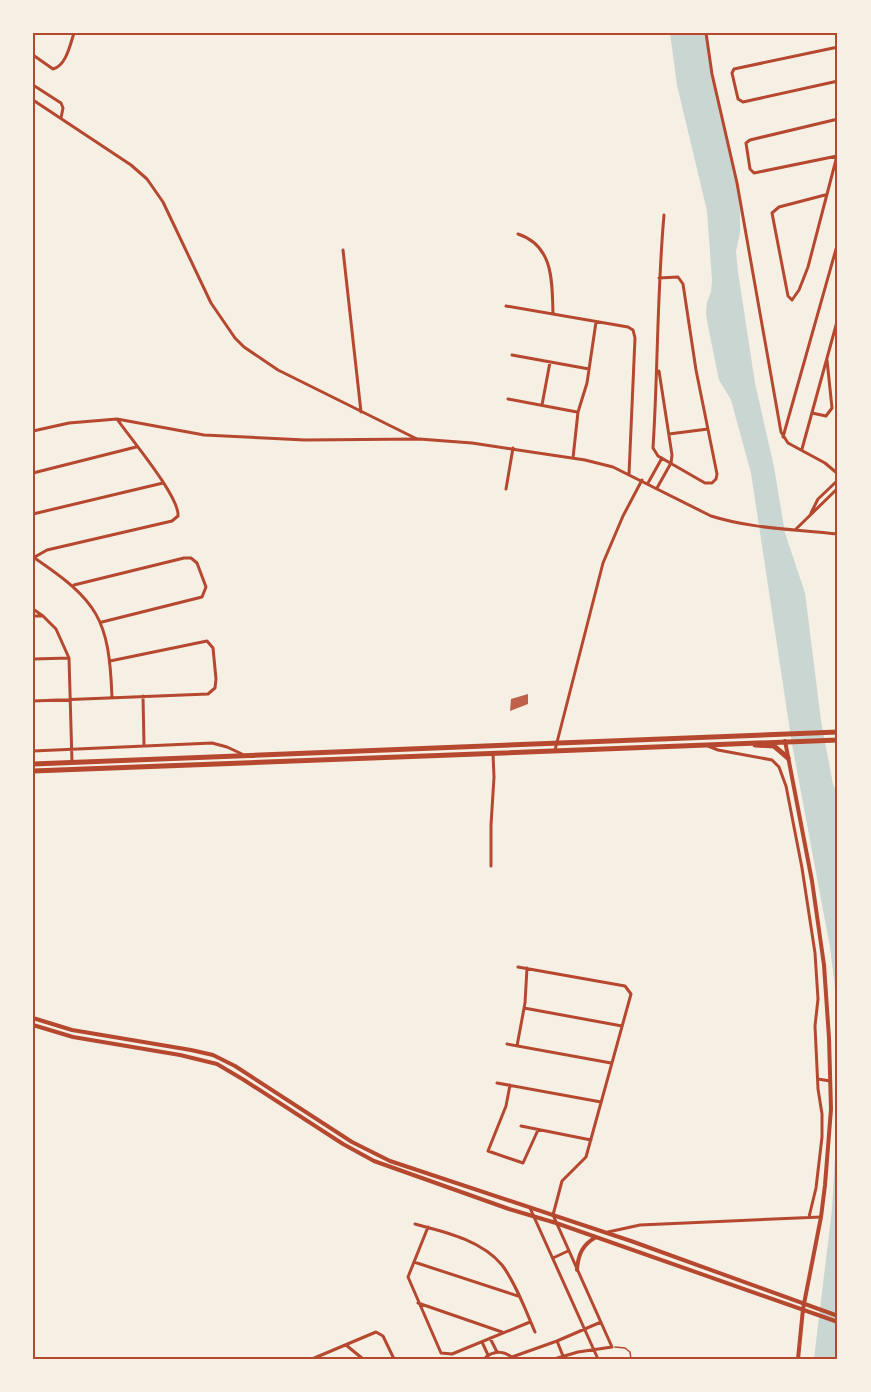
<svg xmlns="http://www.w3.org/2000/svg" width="871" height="1392" font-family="Raleway,sans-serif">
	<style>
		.water { fill: #c9d6d2 }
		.building { fill: #bf614a }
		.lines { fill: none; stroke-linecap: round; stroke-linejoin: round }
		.path { stroke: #b5482f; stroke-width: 1.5 }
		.minor { stroke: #b5482f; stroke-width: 3 }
		.tertiary { stroke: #b5482f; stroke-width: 4 }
		.primary { stroke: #b5482f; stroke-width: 5 }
		.neatline { fill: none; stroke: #b5482f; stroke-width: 2 }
	</style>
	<rect width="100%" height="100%" fill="#f6efe4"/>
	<!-- water -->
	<path class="water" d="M 670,33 L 705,33 L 712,74 L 737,183 L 740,212 L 740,233 L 736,251 L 738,272 L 755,383 L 774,467 L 785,533 L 805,593 L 821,721 L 833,784 L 838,795 L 838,1055 L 835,988 L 830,947 L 792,744 L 751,473 L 731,400 L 719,380 L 708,326 L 706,314 L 707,302 L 711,292 L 712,280 L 707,211 L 677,85 Z
		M 838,1101 L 838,1359 L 814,1359 L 832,1209 Z"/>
	<!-- building -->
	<path class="building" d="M 528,694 L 528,704 L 510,711 L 511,699 Z"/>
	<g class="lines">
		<!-- path -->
		<path class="path" d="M 615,1347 L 625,1348 L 630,1352 L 631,1359"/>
		<!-- minor -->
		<path class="minor" d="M 706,33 L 712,74 L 737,183 L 781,432 L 788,443 L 825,463 L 838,474
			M 838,47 L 734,69 L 732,73 L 738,99 L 743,102 L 838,81
			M 33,55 L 53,69 C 66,66 70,45 74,33
			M 33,85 L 61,103 L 63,108 L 61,118
			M 33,100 L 131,165 L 147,179 L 163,202 L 211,303 L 235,338 L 244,347 L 278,370 L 417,439
			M 837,156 L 754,173 L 750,169 L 746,143 L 750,140 L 838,119
			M 825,195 L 779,207 L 772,213 L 788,296 L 792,300 L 799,290 L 808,267 L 838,152
			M 518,234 C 554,246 552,282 553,314
			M 343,250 L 361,412
			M 659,278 L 678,277 L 683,284 L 696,370 L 717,474 L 716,479 L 712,483 L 705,483 L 658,456 L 653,448 C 658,370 657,293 664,215
			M 506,306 L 628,327 L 633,330 L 635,338 L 629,474
			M 512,355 L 589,369
			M 508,399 L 577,412
			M 542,405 L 550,362
			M 812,413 L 826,416 L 832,408 L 827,360
			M 33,431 L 69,423 L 117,419 L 204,435 L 305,440 L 419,439 L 472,443 L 585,460 L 613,467 L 711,516 C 752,529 795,529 838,534
			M 669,434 L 708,429
			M 783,437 L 838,242
			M 802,449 L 838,318
			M 573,458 L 578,412 L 587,383 L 596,322
			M 33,473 L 136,447
			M 648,483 L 662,458
			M 657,488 L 671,463 L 672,455 L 659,371
			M 506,489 L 513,448
			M 811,513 L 818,499 L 838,480
			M 33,514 L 163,483
			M 795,530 L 838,488
			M 33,557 C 98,601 109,618 112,697
			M 33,558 L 47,550 L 172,521 L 178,516 C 180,497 130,438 117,419
			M 74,585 L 184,558 L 191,558 L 197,563 L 206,587 L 202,597 L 102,622
			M 33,609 L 43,616 L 56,629 L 69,658 L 72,762
			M 33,616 L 43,616
			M 33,659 L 69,658
			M 143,696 L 144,745
			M 33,701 L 208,694 L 215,688 L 216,679 L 213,648 L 207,641 L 110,661
			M 708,746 L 718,750 L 772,760 L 779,767 L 786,786 L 802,868 L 815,953 L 818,999 L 815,1026 L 818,1089 L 822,1114 L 822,1137 L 816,1188 L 809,1217
			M 555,750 L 603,563 L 623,516 L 642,480
			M 33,751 L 212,743 L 227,747 L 242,754
			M 491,866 L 491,825 L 494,777 L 493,754
			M 518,967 L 625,986 L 631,994 L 586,1157 L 562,1181 L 553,1215 L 612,1347 L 578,1352 L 554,1359
			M 524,1008 L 622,1026
			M 507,1044 L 611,1063
			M 517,1046 L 525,1003 L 527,968
			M 818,1079 L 830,1081
			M 497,1083 L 601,1102
			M 510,1085 L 506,1106 L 488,1151 L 523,1163 L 538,1130
			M 521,1126 L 591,1140
			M 530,1208 L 598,1359
			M 415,1224 C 445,1232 481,1240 502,1265 C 515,1282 526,1311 535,1332
			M 428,1227 L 408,1277 L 441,1353 L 452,1354 L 530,1322
			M 608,1232 L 640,1225 L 821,1217
			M 553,1258 L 568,1251
			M 414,1262 L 518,1296
			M 418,1303 L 502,1332
			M 490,1338 L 497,1352
			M 557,1341 L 563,1356
			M 482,1342 L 488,1355
			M 346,1345 L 363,1359
			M 512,1357 L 557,1341 L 601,1322
			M 312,1359 L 376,1332 L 383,1336 L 394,1359
			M 484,1359 C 493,1350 504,1350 514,1359"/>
		<!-- tertiary -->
		<path class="tertiary" d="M 785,741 L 812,881 L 824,965 L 829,1038 L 831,1109 L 825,1185 L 821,1217 L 803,1309 L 798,1359
			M 33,1018 L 72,1030 L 191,1050 L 213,1055 L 235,1066 L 352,1142 L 390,1161 L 631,1241 L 838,1316
			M 33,1025 L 73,1037 L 180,1055 L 217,1064 L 244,1080 L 343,1144 L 374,1161 L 509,1209 L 556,1223 L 838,1322
			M 577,1270 C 578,1255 582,1245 596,1237"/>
		<!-- primary -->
		<path class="primary" d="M 755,745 L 774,746 L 788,758
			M 33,764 L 838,732
			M 33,771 L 838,740"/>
	</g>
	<!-- border -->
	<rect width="871" height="1392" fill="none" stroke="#f6efe4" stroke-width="69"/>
	<rect x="34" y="34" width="802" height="1324" class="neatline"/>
</svg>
